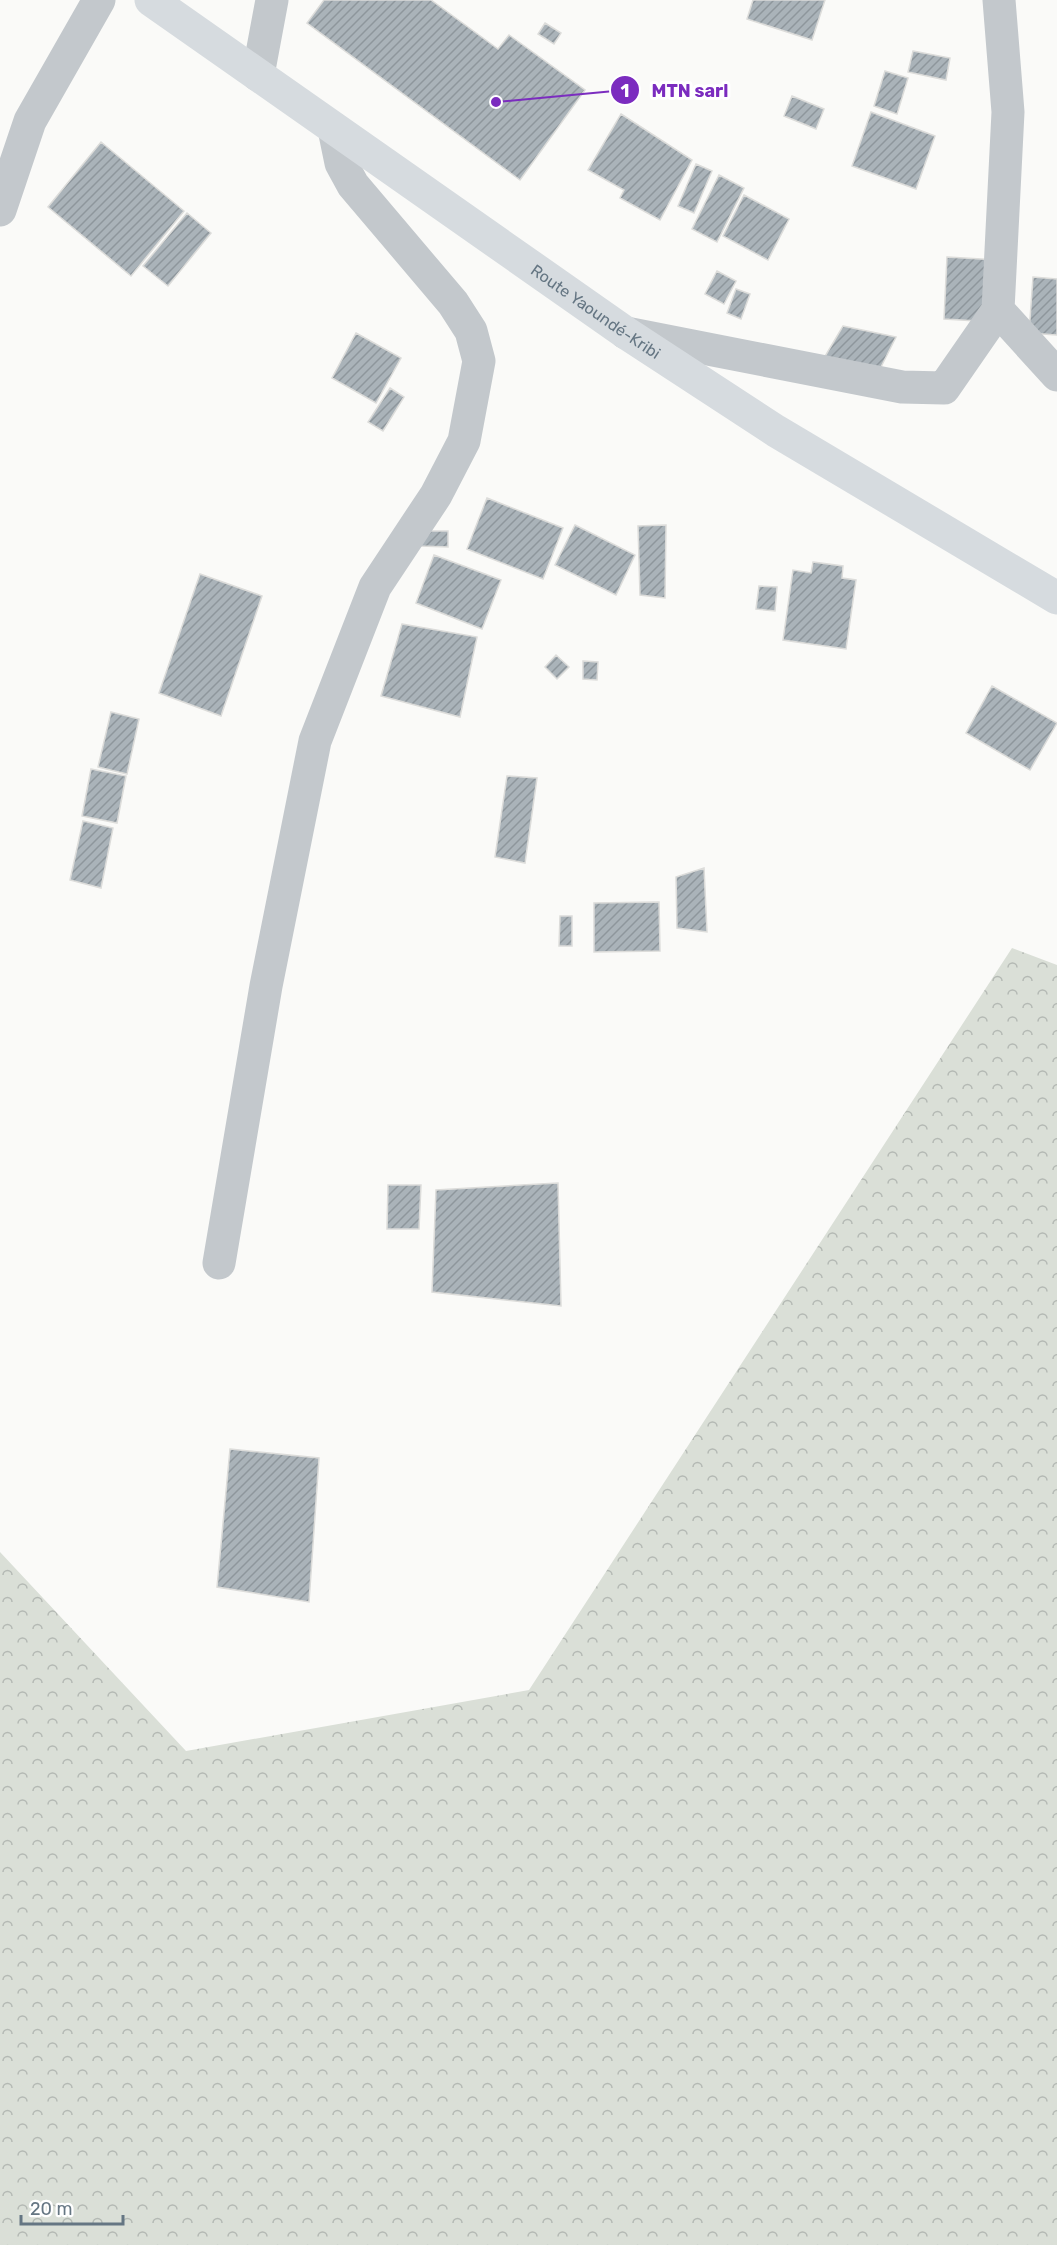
<svg xmlns="http://www.w3.org/2000/svg" width="1057" height="2245" font-family="Rubik,sans-serif">
	<style>
		.forest { fill: url(#forest-crowns) }
		.building { fill: url(#building-hatch); stroke: #dcdcda; stroke-width: 1.5 }
		.lines { fill: none; stroke-linecap: round; stroke-linejoin: round }
		.minor { stroke: #c3c8cc; stroke-width: 33 }
		.primary { stroke: #d6dbdf; stroke-width: 33 }
		.labels { text-anchor: middle; dominant-baseline: central; stroke-width: 6; stroke-linejoin: round; paint-order: stroke }
		.street-label { font-size: 16px; fill: #657683; stroke: #fff }
		.leader { fill: none; stroke: #7b2cbf; stroke-width: 2 }
		.callout-dot { fill: #7b2cbf; stroke: #fff; stroke-width: 2 }
		.mark-label { font-size: 18px; text-anchor: middle; font-weight: bold; fill: #fff }
		.callout-label { font-size: 18px; text-anchor: middle; font-weight: bold; fill: #7b2cbf; stroke: #fff; stroke-width: 6; stroke-linejoin: round; paint-order: stroke }
	</style>
	<defs>
		<pattern id="forest-crowns" width="20" height="18" patternUnits="userSpaceOnUse" patternTransform="scale(1.5)"><rect width="20" height="18" fill="#dadfd7"/><path d="M2 6a3 3 0 1 1 6 0M12 15a3 3 0 1 1 6 0" fill="none" stroke="#b4b9b4"/></pattern>
		<pattern id="building-hatch" width="6" height="6" patternUnits="userSpaceOnUse" patternTransform="scale(1.5)"><rect width="6" height="6" fill="#aab3b9"/><path d="M-1 1l2-2M0 6l6-6M5 7l2-2" fill="none" stroke="#8e969c"/></pattern>
	</defs>
	<rect width="100%" height="100%" fill="#fafaf8"/>
	<!-- forest -->
	<path class="forest" d="M 1012,948 L 1057,965 L 1057,2245 L 0,2245 L 0,1552 L 186,1751 L 529,1690 Z"/>
	<!-- building -->
	<path class="building" d="M 324,0 L 431,0 L 498,49 L 509,35 L 585,90 L 520,180 L 307,23 Z
		M 753,0 L 825,0 L 812,40 L 747,19 Z
		M 545,23 L 561,33 L 554,44 L 538,34 Z
		M 913,51 L 950,58 L 946,80 L 908,72 Z
		M 885,71 L 908,78 L 897,114 L 874,106 Z
		M 792,96 L 824,109 L 816,129 L 784,116 Z
		M 871,112 L 935,136 L 916,189 L 852,166 Z
		M 621,114 L 692,160 L 660,220 L 620,198 L 624,190 L 588,170 Z
		M 101,142 L 184,211 L 131,276 L 48,207 Z
		M 696,164 L 712,171 L 694,213 L 678,206 Z
		M 719,175 L 744,188 L 717,242 L 692,229 Z
		M 744,195 L 789,219 L 768,260 L 723,236 Z
		M 187,213 L 211,233 L 168,286 L 143,266 Z
		M 947,257 L 1015,261 L 1011,323 L 944,319 Z
		M 717,271 L 736,281 L 724,304 L 705,294 Z
		M 1033,277 L 1057,279 L 1057,335 L 1029,333 Z
		M 736,289 L 750,294 L 741,319 L 727,313 Z
		M 843,326 L 896,337 L 879,371 L 824,358 Z
		M 356,333 L 401,358 L 376,403 L 332,378 Z
		M 390,388 L 404,397 L 383,431 L 368,422 Z
		M 487,498 L 563,528 L 543,579 L 467,549 Z
		M 575,525 L 635,555 L 616,595 L 555,565 Z
		M 666,525 L 665,598 L 640,595 L 638,526 Z
		M 421,531 L 448,531 L 448,547 L 421,546 Z
		M 434,555 L 501,580 L 482,629 L 416,603 Z
		M 813,562 L 843,566 L 842,578 L 856,580 L 846,649 L 783,640 L 793,570 L 811,573 Z
		M 200,574 L 262,596 L 221,716 L 159,693 Z
		M 759,586 L 777,587 L 775,611 L 756,609 Z
		M 402,624 L 477,637 L 460,717 L 381,696 Z
		M 556,655 L 569,667 L 557,679 L 545,667 Z
		M 583,661 L 598,662 L 597,680 L 583,679 Z
		M 992,686 L 1057,723 L 1030,770 L 966,733 Z
		M 111,712 L 139,719 L 127,774 L 98,767 Z
		M 91,769 L 126,776 L 117,823 L 82,816 Z
		M 507,776 L 537,778 L 525,863 L 495,857 Z
		M 83,821 L 113,828 L 101,888 L 70,880 Z
		M 704,868 L 707,932 L 677,928 L 676,877 Z
		M 659,902 L 660,951 L 594,952 L 594,903 Z
		M 560,916 L 572,916 L 572,946 L 559,946 Z
		M 558,1183 L 561,1306 L 432,1292 L 436,1190 Z
		M 388,1185 L 421,1185 L 419,1229 L 387,1229 Z
		M 230,1449 L 319,1458 L 309,1602 L 217,1587 Z"/>
	<g class="lines">
		<!-- minor -->
		<path class="minor" d="M 258,75 L 272,0
			M 0,210 L 30,121 L 99,0
			M 998,310 L 1057,375
			M 626,333 L 902,387 L 944,388 L 998,310 L 1008,112 L 999,0
			M 219,1263 L 266,986 L 315,741 L 375,587 L 436,495 L 464,441 L 479,361 L 471,331 L 453,303 L 353,185 L 341,163 L 334,129"/>
		<!-- primary -->
		<path class="primary" id="s1" d="M 151,0 L 626,333 L 776,431 L 1057,598"/>
	</g>
	<g class="labels">
		<!-- street labels -->
		<g class="street-label">
			<text stroke="none"><textPath href="#s1" startOffset="543">Route Yaoundé-Kribi</textPath></text>
		</g>
	</g>
	<!-- callouts -->
	<path class="leader" d="M496 102L625 90"/>
	<g class="callout-dot">
		<circle cx="496" cy="102" r="6"/>
		<circle cx="625" cy="90" r="15"/>
	</g>
	<g class="mark-label">
		<text x="625" y="97">1</text>
	</g>
	<g class="callout-label">
		<text x="690" y="97">MTN sarl</text>
	</g>
	<!-- scale -->
	<path d="M21 2215v9h102v-9" fill="none" stroke="#657683" stroke-width="3"/>
	<text x="30" y="2215" font-size="18" fill="#657683" stroke="#ffffff" stroke-width="4.5" paint-order="stroke">20 m</text>
</svg>
